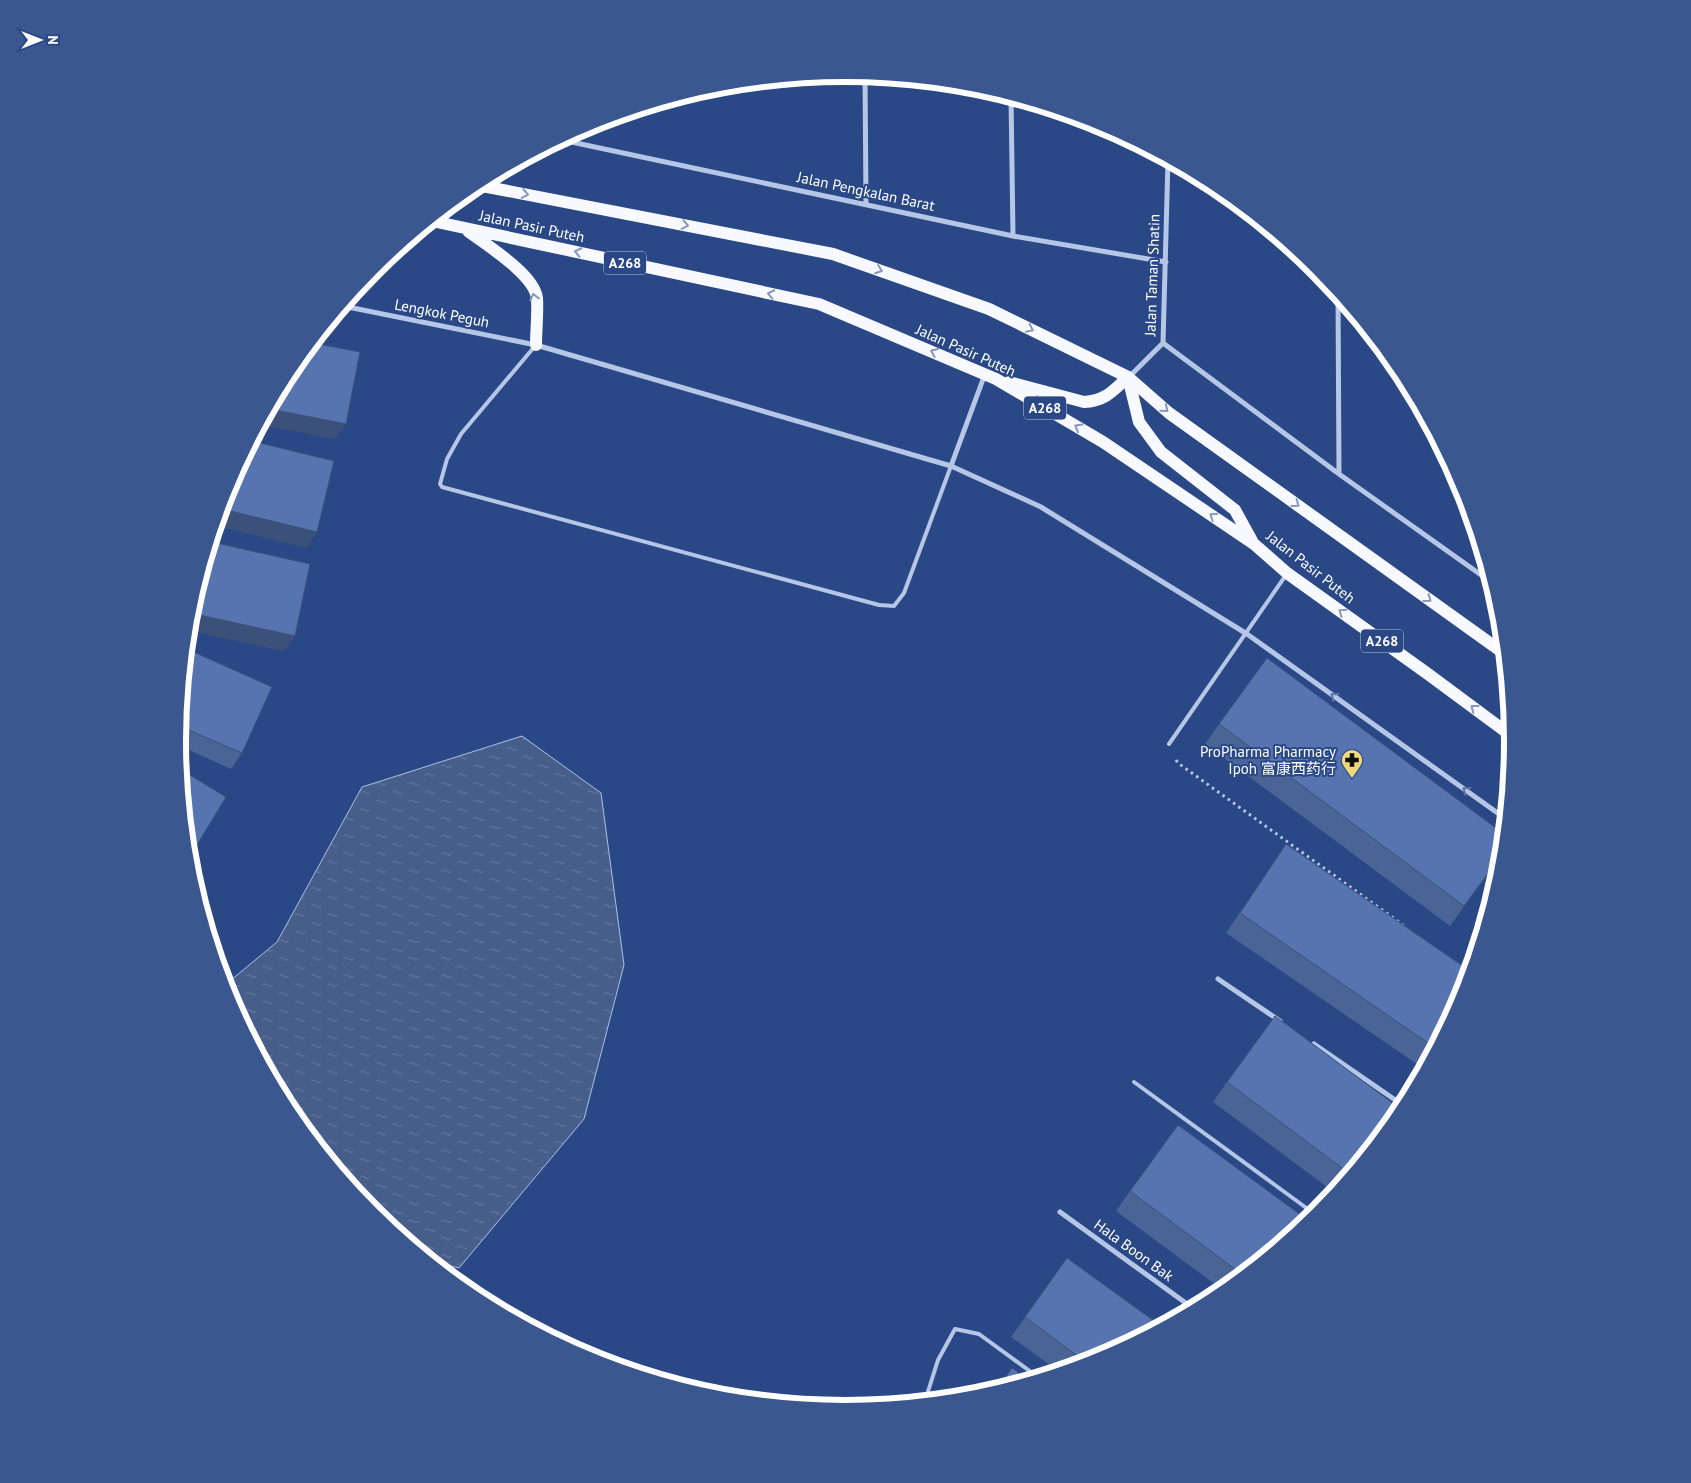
<svg xmlns="http://www.w3.org/2000/svg" width="1691" height="1483" font-family="'PT Sans','Noto Sans SC',sans-serif">
	<style>
		.water { fill: url(#water-ripples); stroke: #aac0e7 }
		.lines { fill: none; stroke-linecap: round; stroke-linejoin: round }
		.path { stroke: #b5c6e7; stroke-width: 3; stroke-dasharray: 2.5 4; stroke-linecap: butt }
		.lane { stroke: #b5c6e7; stroke-width: 4 }
		.street { stroke: #b5c6e7; stroke-width: 5 }
		.primary { stroke: #f7f9fe; stroke-width: 12 }
		.wall { fill: #4a6496 }
		.shaded-wall { fill: #3c517a }
		.building { fill: #5674af; stroke: #3c517a }
		.oneway { stroke: #8698bc }
		.oneway2 { stroke: #5b74a8 }
		.labels { text-anchor: middle; dominant-baseline: central; stroke-width: 4; stroke-linejoin: round; paint-order: stroke }
		.shield { fill: #2a4886; stroke: #bfc8db; stroke-width: 1 }
		.shield-label { font-size: 14px; font-weight: bold; fill: #fff }
		.street-label { font-size: 15px; fill: #fff; stroke: #2a4886 }
		.poi-label { font-size: 15px; fill: #fff; stroke: #2a4886; text-anchor: end }
		.rim { fill: none; stroke: #fff; stroke-width: 6 }
	</style>
	<defs>
		<pattern id="water-ripples" width="26" height="14" patternUnits="userSpaceOnUse" patternTransform="scale(1.25)"><rect width="26" height="14" fill="#485e8a"/><path d="M2 4q2-2 4 0t4 0M15 11q2-2 4 0t4 0" fill="none" stroke="#63769c"/></pattern>
	</defs>
	<rect width="100%" height="100%" fill="#2a4886"/>
	<!-- water -->
	<path class="water" d="M 522,736 L 601,793 L 624,965 L 584,1119 L 459,1268 L 433,1262 L 373,1213 L 290,1112 L 228,997 L 225,985 L 277,942 L 362,787 Z"/>
	<g class="lines">
		<!-- path -->
		<path class="path" d="M 1176,760 L 1178,763 L 1403,925"/>
		<!-- lane -->
		<path class="lane" d="M 535,346 L 461,434 L 447,459 L 440,484 L 442,487 L 879,605 L 894,606 L 904,593 L 951,466
			M 1169,744 L 1286,575
			M 1134,1082 L 1316,1215
			M 925,1401 L 938,1360 L 955,1329 L 979,1334 L 1038,1377"/>
		<!-- street -->
		<path class="street" d="M 865,76 L 866,203
			M 1011,97 L 1013,236
			M 562,140 L 1013,236 L 1166,262
			M 1338,294 L 1339,474
			M 343,306 L 536,345 L 951,466 L 1041,507 L 1247,634 L 1506,819
			M 1163,343 L 1339,474 L 1491,582
			M 1129,377 L 1163,343 L 1168,160
			M 951,466 L 985,374
			M 1484,576 L 1485,560
			M 1218,979 L 1280,1021
			M 1314,1044 L 1404,1106
			M 1060,1212 L 1194,1309"/>
		<!-- primary -->
		<path class="primary" d="M 477,185 L 833,254 L 989,309 L 1128,377 L 1169,413 L 1505,654
			M 432,221 L 819,304 L 996,379 L 1103,442 L 1254,544 L 1287,573 L 1428,674 L 1513,737
			M 468,231 C 486,245 534,274 537,298 C 538,313 536,330 536,345
			M 1128,377 L 1139,422 L 1161,452 L 1235,510 L 1252,541
			M 1009,382 L 1084,402 C 1105,401 1113,391 1128,377"/>
	</g>
	<!-- wall -->
	<path class="wall" d="M 212,542 L 284,651 L 189,630 L 191,611 Z
		M 187,649 L 242,753 L 231,769 L 178,745 L 178,741 Z
		M 1219,724 L 1504,834 L 1502,855 L 1450,926 L 1205,744 Z
		M 1286,844 L 1462,997 L 1424,1069 L 1226,933 Z
		M 1227,1082 L 1401,1113 L 1335,1193 L 1213,1102 Z
		M 1130,1191 L 1309,1221 L 1224,1291 L 1116,1211 Z
		M 1067,1258 L 1101,1359 L 1058,1371 L 1011,1337 Z"/>
	<!-- shaded-wall -->
	<path class="shaded-wall" d="M 270,409 L 346,424 L 335,439 L 261,425 Z
		M 222,509 L 317,532 L 306,548 L 217,526 Z
		M 195,614 L 295,636 L 284,651 L 189,630 L 190,621 Z
		M 1502,854 L 1498,860 L 1450,926 L 1464,906 Z"/>
	<!-- building -->
	<path class="building" d="M 313,343 L 360,352 L 346,424 L 270,409 L 290,370 Z
		M 252,441 L 334,461 L 317,532 L 222,509 L 229,486 Z
		M 212,542 L 310,564 L 295,636 L 195,614 L 207,559 Z
		M 187,649 L 272,687 L 242,753 L 179,726 Z
		M 1267,658 L 1504,834 L 1502,854 L 1464,906 L 1219,724 Z
		M 180,769 L 226,797 L 189,858 Z
		M 1286,844 L 1470,971 L 1462,997 L 1435,1048 L 1240,913 Z
		M 1275,1016 L 1402,1110 L 1350,1174 L 1227,1082 Z
		M 1178,1125 L 1309,1221 L 1243,1275 L 1130,1191 Z
		M 1067,1258 L 1161,1326 L 1101,1359 L 1087,1363 L 1025,1317 Z
		M 1012,1368 L 1029,1380 L 997,1390 Z"/>
	<!-- one-way arrows -->
	<defs><path id="oneway-chevron" d="M-2-3.5L2.5 0L-2 3.5" fill="none" stroke-width="1.6" stroke-linecap="round" stroke-linejoin="round" transform="scale(1.25)"/></defs>
	<g class="oneway">
		<use href="#oneway-chevron" transform="translate(525 194) rotate(11)"/>
		<use href="#oneway-chevron" transform="translate(685 225) rotate(11)"/>
		<use href="#oneway-chevron" transform="translate(578 252) rotate(-168)"/>
		<use href="#oneway-chevron" transform="translate(879 270) rotate(20)"/>
		<use href="#oneway-chevron" transform="translate(771 294) rotate(-168)"/>
		<use href="#oneway-chevron" transform="translate(534 297) rotate(-104)"/>
		<use href="#oneway-chevron" transform="translate(1030 329) rotate(26)"/>
		<use href="#oneway-chevron" transform="translate(934 352) rotate(-157)"/>
		<use href="#oneway-chevron" transform="translate(1165 409) rotate(40)"/>
		<use href="#oneway-chevron" transform="translate(1078 427) rotate(-149)"/>
		<use href="#oneway-chevron" transform="translate(1296 504) rotate(36)"/>
		<use href="#oneway-chevron" transform="translate(1213 516) rotate(-146)"/>
		<use href="#oneway-chevron" transform="translate(1428 599) rotate(36)"/>
		<use href="#oneway-chevron" transform="translate(1342 612) rotate(-145)"/>
		<use href="#oneway-chevron" transform="translate(1474 708) rotate(-143)"/>
	</g>
	<g class="oneway2">
		<use href="#oneway-chevron" transform="translate(1334 696) rotate(-144)"/>
		<use href="#oneway-chevron" transform="translate(1466 790) rotate(-144)"/>
	</g>
	<!-- icons -->
	<defs>
		<g id="pharmacy-pin" transform="scale(1.125)"><path d="M0 17L-7.5 6A9.5 9.5 0 1 1 7.5 6Z" fill="#eeda7d" stroke="#2a4886"/><path d="M-2-6h4v4h4v4h-4v4h-4v-4h-4v-4h4Z" fill="#111"/></g>
	</defs>
	<g fill-rule="evenodd">
		<use href="#pharmacy-pin" x="1352" y="760"/>
	</g>
	<g class="labels">
		<!-- shield labels -->
		<g class="shield">
			<rect x="604" y="251.5" width="42" height="23" rx="4"/>
			<rect x="1024" y="396.5" width="42" height="23" rx="4"/>
			<rect x="1361" y="629.5" width="42" height="23" rx="4"/>
		</g>
		<g class="shield-label">
			<text x="625" y="263">A268</text>
			<text x="1045" y="408">A268</text>
			<text x="1382" y="641">A268</text>
		</g>
		<!-- street labels -->
		<g class="street-label">
			<text transform="translate(866 191) rotate(12)">Jalan Pengkalan Barat</text>
			<text transform="translate(532 226) rotate(12)">Jalan Pasir Puteh</text>
			<text transform="translate(1152 275) rotate(-88)">Jalan Taman Shatin</text>
			<text transform="translate(442 313) rotate(11)">Lengkok Peguh</text>
			<text transform="translate(966 350) rotate(24)">Jalan Pasir Puteh</text>
			<text transform="translate(1311 567) rotate(38)">Jalan Pasir Puteh</text>
			<text transform="translate(1134 1250) rotate(36)">Hala Boon Bak</text>
		</g>
		<!-- poi labels -->
		<g class="poi-label">
			<text x="1336" y="751">ProPharma Pharmacy<tspan x="1336" dy="17">Ipoh 富康西药行</tspan></text>
		</g>
	</g>
	<!-- crop -->
	<path d="M0 0H1691V1483H0ZM186 741a659 659 0 1 1 1318 0a659 659 0 1 1-1318 0Z" fill="#3b5790" fill-rule="evenodd"/>
	<path class="rim" d="M186 741a659 659 0 1 1 1318 0a659 659 0 1 1-1318 0Z"/>
	<!-- north arrow -->
	<g transform="translate(40 40) rotate(90)" stroke="#2a4886" stroke-width="4" paint-order="stroke">
	<path d="M0-4L9 19L0 12L-9 19Z" fill="#ffffff"/>
	<text y="-8" font-size="14" font-weight="bold" text-anchor="middle" fill="#ffffff">N</text>
	</g>
</svg>
